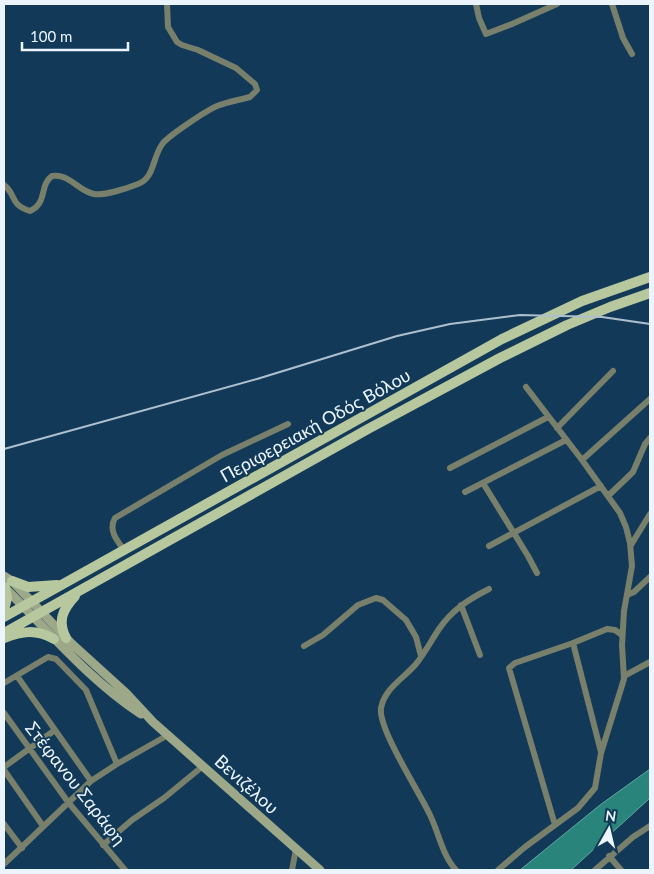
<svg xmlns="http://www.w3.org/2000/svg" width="654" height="874" font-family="Lato,sans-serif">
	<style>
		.water { fill: #29857b; stroke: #64a7a2 }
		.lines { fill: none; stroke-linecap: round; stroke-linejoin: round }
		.street { stroke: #787f6b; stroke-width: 6 }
		.secondary { stroke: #9ca888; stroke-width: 9 }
		.primary { stroke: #b7c79e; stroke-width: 10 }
		.rail { stroke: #aec0ce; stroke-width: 2 }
		.labels { text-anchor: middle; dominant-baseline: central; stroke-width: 4; stroke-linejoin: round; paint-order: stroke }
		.street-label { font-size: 18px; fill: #ecf5fd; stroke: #123a58 }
	</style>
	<rect width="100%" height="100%" fill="#123a58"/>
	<!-- water -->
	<path class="water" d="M 650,769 L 650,798 L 571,870 L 520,870 L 600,805 Z"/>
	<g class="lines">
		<!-- street -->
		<path class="street" d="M 476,4 L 479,18 L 486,34 L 512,24 L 557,4
			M 612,4 L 623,38 L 632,54
			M 4,185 C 17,195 9,204 30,211 C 48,203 39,185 52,176 C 69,173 78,191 94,194 C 104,196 128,188 138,184 C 155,178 152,157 163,143 C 170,135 207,110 217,106 C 227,102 239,100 250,97 L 257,90 L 255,84 L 236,68 L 198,50 L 182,45 L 177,42 L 168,27 L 167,4
			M 557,428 L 613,371
			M 582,460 L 650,399
			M 450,468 L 548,417
			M 483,483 L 528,556 L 537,573
			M 465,492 L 566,440
			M 608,496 L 633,472 L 645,444 L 650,438
			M 631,545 L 650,514
			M 489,546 L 601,486
			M 124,550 C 117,541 108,530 115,518 L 222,455 L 288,424
			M 627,595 L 634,592 L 650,577
			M 461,605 L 480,655
			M 573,643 L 601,752
			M 304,646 L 323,635 L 358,605 L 376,598 L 383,600 L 406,620 L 416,637 L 421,656
			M 17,676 L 91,781
			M 624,676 L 650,662
			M 4,683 L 48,657 L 56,659 L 86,690 L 117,764
			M 4,713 L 68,802 L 125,870
			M 4,767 L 55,730
			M 4,770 L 43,826
			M 4,824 L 22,848
			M 555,825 L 509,668 L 515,663 L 573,643 L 607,629 L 615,630 L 622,635
			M 103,845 L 132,820 L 164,798 L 203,766
			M 609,856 L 621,870
			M 4,864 L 91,781 L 117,764 L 168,735
			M 292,870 L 296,849
			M 456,870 C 442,855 439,833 430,815 C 420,793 378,729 381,708 C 385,688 403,679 416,664 C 425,653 431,641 439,629 C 452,610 469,599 489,589
			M 498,870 L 525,847 L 578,808 L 595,788 L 601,753 L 624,679 L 622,645 L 624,611 L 632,566 L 630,543 L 626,527 L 620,513 L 582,460 L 526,387
			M 595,870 L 633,837 L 650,826"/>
		<!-- secondary -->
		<path class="secondary" d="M 4,576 L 12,581 L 72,644 L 126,693 L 153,722 L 320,870
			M 4,587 C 49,631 88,679 141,714"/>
		<!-- primary -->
		<path class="primary" d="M 12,581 L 28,587 L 57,585
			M 4,610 L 7,598 L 5,587
			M 4,617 L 502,339 L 582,301 L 650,277
			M 4,633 L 368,429 L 500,358 L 567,325 L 610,307 L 650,293
			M 4,638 C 22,631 36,629 54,639
			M 66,638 C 57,621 63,609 75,596"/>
		<!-- rail -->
		<path class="rail" d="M 4,449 L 257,379 L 397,336 L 450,324 L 520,315 L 602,317 L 650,324"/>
	</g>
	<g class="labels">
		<!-- street labels -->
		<g class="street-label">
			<text transform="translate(315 425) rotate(-29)">Περιφερειακή Οδός Βόλου</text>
			<text transform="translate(76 783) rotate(52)">Στέφανου Σαράφη</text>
			<text transform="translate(247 784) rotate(42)">Βενιζέλου</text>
		</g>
	</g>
	<!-- border -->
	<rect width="654" height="874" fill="none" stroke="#ecf5fd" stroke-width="10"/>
	<!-- north arrow -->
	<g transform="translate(609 829) rotate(8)" stroke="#123a58" stroke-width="4" paint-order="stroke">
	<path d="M0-4L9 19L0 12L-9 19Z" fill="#ecf5fd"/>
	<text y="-8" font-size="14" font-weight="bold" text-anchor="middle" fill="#ecf5fd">N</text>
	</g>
	<!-- scale -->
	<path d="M22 42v8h106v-8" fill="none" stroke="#ecf5fd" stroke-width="2.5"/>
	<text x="30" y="42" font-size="15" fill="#ecf5fd" stroke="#123a58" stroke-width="4" paint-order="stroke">100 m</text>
</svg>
